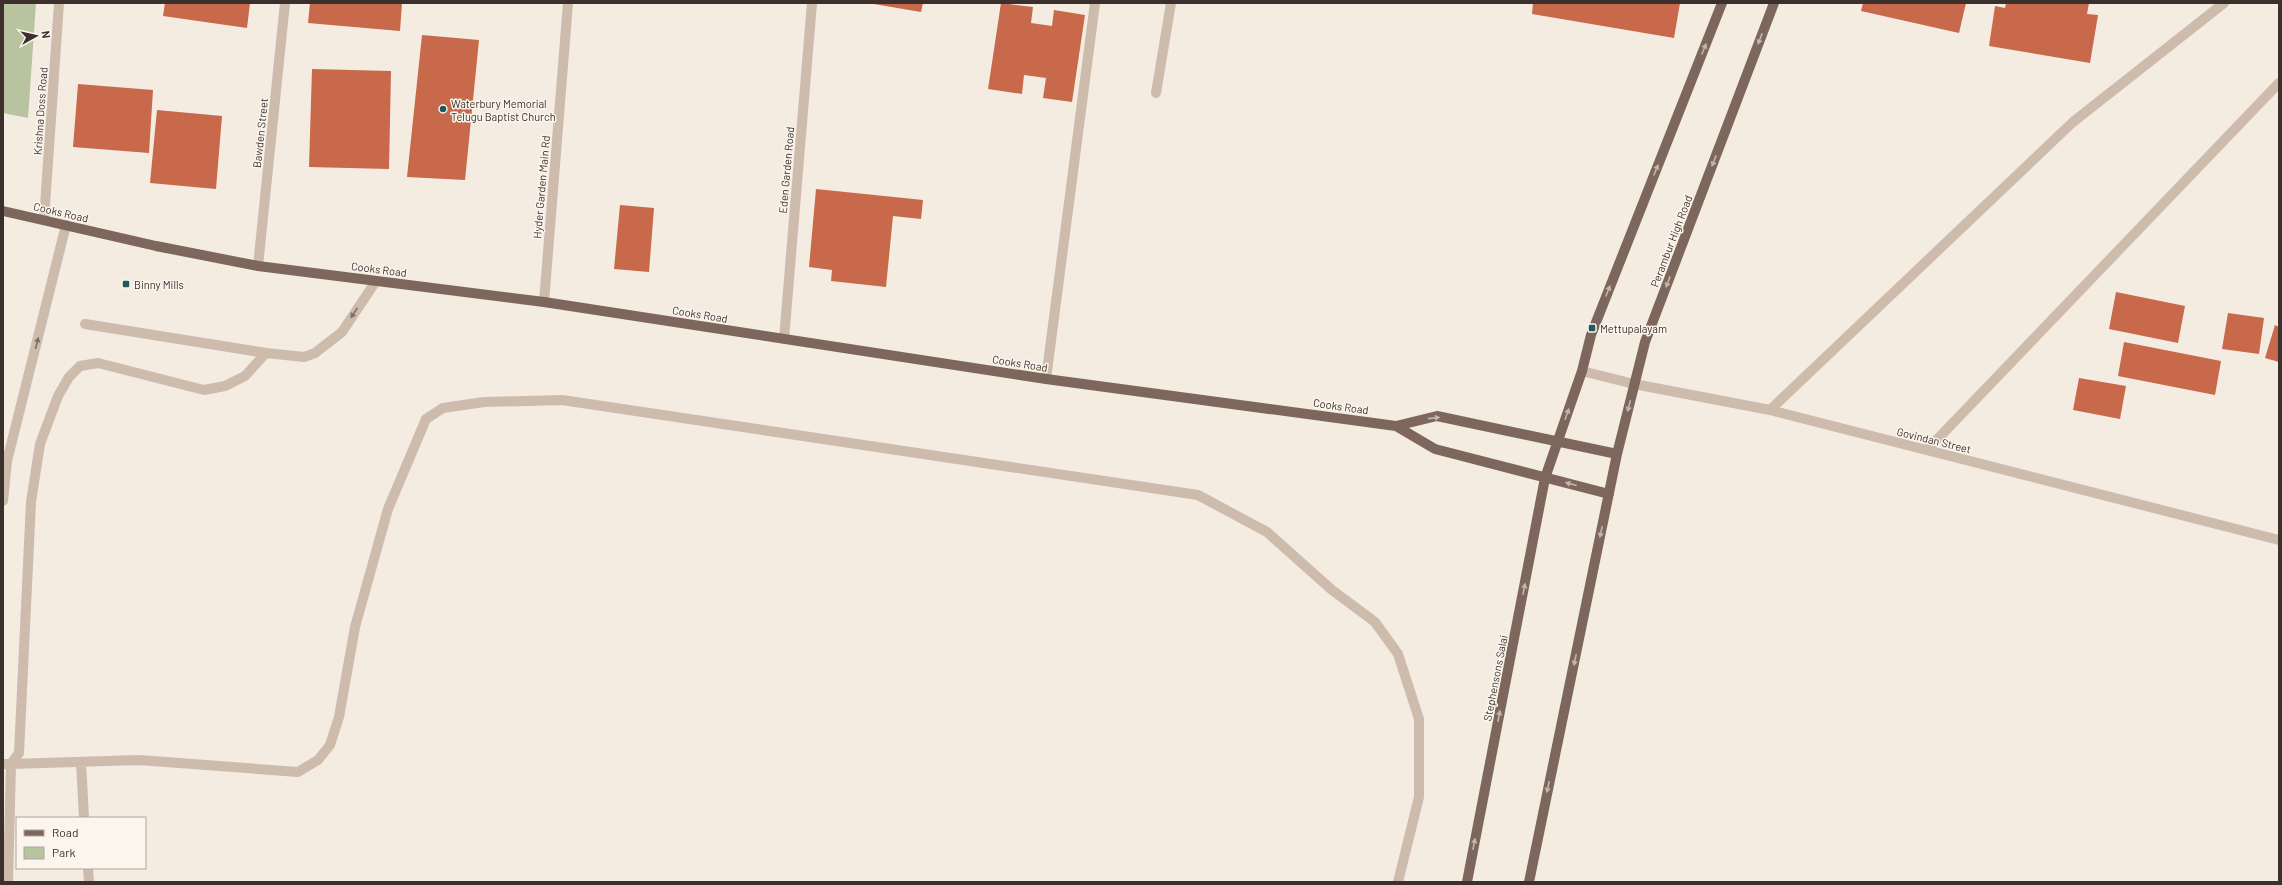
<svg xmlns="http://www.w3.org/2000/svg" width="2282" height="885" font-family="Barlow,sans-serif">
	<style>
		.green { fill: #b8c4a0 }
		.building { fill: #c8694b }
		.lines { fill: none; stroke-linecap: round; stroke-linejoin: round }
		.minor { stroke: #cdbbac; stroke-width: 10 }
		.major { stroke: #7d675c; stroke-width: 10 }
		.oneway { fill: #c2b5ac }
		.oneway2 { fill: #7d6f65 }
		.poi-dot { fill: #1f5a5e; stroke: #fbf5ee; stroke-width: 1.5 }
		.labels { text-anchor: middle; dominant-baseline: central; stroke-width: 3; stroke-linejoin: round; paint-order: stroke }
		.poi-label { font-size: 11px; fill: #3b302b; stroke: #fbf5ee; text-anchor: start }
		.street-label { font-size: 11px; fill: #3b302b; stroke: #fbf5ee }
	</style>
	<rect width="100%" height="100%" fill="#f4ebe1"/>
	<!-- green -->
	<path class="green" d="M 3,3 L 36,3 L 28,118 L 3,113 Z"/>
	<!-- building -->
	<path class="building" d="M 165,3 L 250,3 L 247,28 L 163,16 Z
		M 310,3 L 402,3 L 400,31 L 308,23 Z
		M 868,3 L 923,3 L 921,12 Z
		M 1001,3 L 1033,7 L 1031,23 L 1052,26 L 1054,10 L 1085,15 L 1072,102 L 1043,98 L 1046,78 L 1024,75 L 1022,94 L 988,89 Z
		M 1533,3 L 1680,3 L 1674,38 L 1532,14 Z
		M 1863,3 L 1966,3 L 1959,33 L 1861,11 Z
		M 2006,3 L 2089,3 L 2087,14 L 2098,15 L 2090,63 L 1989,46 L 1995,6 L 2005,8 Z
		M 422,35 L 479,40 L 465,180 L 407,177 Z
		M 312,69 L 391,71 L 389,169 L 309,167 Z
		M 78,84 L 153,90 L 149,153 L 73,147 Z
		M 157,110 L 222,116 L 216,189 L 150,183 Z
		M 816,189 L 923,200 L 921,219 L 893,216 L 886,287 L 831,281 L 832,270 L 809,267 Z
		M 620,205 L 654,208 L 649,272 L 614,269 Z
		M 2116,292 L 2185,306 L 2178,343 L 2109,329 Z
		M 2228,313 L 2264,318 L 2259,354 L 2222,349 Z
		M 2275,325 L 2279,327 L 2279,362 L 2265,358 Z
		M 2124,342 L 2221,361 L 2215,395 L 2118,376 Z
		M 2079,378 L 2126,386 L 2120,419 L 2073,410 Z"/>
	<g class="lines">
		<!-- minor -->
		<path class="minor" d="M 1156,93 L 1171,3
			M 44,220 L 59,3
			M 258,266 L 285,3
			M 544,302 L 568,3
			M 85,324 L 266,353 L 304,357 L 315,353 L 342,332 L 376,281
			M 784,339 L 812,3
			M 1582,371 L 1634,384 L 1770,410 L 2279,540
			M 1046,379 L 1095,3
			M 1770,410 L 2073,122 L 2224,3
			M 1927,450 L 2279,83
			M 3,501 L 7,461 L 66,225
			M 81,762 L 84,818
			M 3,764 L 11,764 L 19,753 L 31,502 L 40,444 L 58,396 L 69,377 L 80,366 L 98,363 L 204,390 L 225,386 L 245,376 L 266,353
			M 88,868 L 89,882
			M 8,882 L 11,764 L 139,760 L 298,772 L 318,760 L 330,745 L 339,717 L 355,627 L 388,509 L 426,419 L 443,408 L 484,402 L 562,400 L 1198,495 L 1267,532 L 1332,590 L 1375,622 L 1398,654 L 1419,719 L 1419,797 L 1398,882"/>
		<!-- major -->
		<path class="major" d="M 3,211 L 156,246 L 258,266 L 544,302 L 1046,379 L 1396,426 L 1437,416 L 1617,454
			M 1396,426 L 1435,449 L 1609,494
			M 1467,882 L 1545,478 L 1582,371 L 1591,335 L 1722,3
			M 1529,882 L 1617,454 L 1645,342 L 1774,3"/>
	</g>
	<!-- one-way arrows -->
	<defs><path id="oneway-solid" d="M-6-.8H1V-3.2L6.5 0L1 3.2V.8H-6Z"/></defs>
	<g class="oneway">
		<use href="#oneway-solid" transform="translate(1760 39) rotate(111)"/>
		<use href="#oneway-solid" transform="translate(1704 49) rotate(-68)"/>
		<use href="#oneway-solid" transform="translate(1714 161) rotate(111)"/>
		<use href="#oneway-solid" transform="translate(1656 170) rotate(-68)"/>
		<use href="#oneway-solid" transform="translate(1668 282) rotate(111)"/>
		<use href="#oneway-solid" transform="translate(1608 291) rotate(-68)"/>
		<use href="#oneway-solid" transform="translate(1629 406) rotate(104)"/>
		<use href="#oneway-solid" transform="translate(1567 414) rotate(-71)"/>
		<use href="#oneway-solid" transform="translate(1434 418) rotate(-6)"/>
		<use href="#oneway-solid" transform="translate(1571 484) rotate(-165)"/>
		<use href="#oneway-solid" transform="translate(1601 532) rotate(102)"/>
		<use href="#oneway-solid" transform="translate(1524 589) rotate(-79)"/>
		<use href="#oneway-solid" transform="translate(1575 660) rotate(102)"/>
		<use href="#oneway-solid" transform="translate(1499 716) rotate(-79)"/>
		<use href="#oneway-solid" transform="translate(1548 787) rotate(102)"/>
		<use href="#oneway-solid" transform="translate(1474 844) rotate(-79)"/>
	</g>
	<g class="oneway2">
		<use href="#oneway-solid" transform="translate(354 313) rotate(124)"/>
		<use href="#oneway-solid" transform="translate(37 343) rotate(-76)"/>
	</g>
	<!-- markers -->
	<g class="poi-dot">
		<circle cx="443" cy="109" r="4"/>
		<rect x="122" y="280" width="8" height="8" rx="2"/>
		<rect x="1588" y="324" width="8" height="8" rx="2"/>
	</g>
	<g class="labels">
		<!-- poi labels -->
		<g class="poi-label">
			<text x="451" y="103">Waterbury Memorial<tspan x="451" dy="13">Telugu Baptist Church</tspan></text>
			<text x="134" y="284">Binny Mills</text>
			<text x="1600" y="328">Mettupalayam</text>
		</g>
		<!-- street labels -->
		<g class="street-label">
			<text transform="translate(40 111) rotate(-86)">Krishna Doss Road</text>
			<text transform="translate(260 133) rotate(-84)">Bawden Street</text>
			<text transform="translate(786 170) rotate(-85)">Eden Garden Road</text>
			<text transform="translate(541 187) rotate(-85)">Hyder Garden Main Rd</text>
			<text transform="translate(61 212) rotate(13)">Cooks Road</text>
			<text transform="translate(1671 241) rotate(-69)">Perambur High Road</text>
			<text transform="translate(379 269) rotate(7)">Cooks Road</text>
			<text transform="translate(700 314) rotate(9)">Cooks Road</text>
			<text transform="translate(1020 363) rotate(9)">Cooks Road</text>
			<text transform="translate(1341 406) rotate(8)">Cooks Road</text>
			<text transform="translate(1934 440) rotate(14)">Govindan Street</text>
			<text transform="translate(1495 678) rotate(-79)">Stephensons Salai</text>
		</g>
	</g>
	<!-- border -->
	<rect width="2282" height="885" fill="none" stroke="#3b302b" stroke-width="8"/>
	<!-- legend -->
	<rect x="16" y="817" width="130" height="52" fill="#fbf5ee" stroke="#aea6a0"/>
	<rect x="24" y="830" width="20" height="6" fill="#7d675c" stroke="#aea6a0"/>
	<text x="52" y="837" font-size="12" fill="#3b302b">Road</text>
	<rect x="24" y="847" width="20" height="12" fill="#b8c4a0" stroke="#aea6a0"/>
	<text x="52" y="857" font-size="12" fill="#3b302b">Park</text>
	<!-- north arrow -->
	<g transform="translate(36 36) rotate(82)" stroke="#fbf5ee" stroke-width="3" paint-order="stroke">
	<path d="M0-3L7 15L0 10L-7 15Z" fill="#3b302b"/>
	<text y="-6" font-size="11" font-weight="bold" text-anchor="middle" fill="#3b302b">N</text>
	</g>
</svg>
